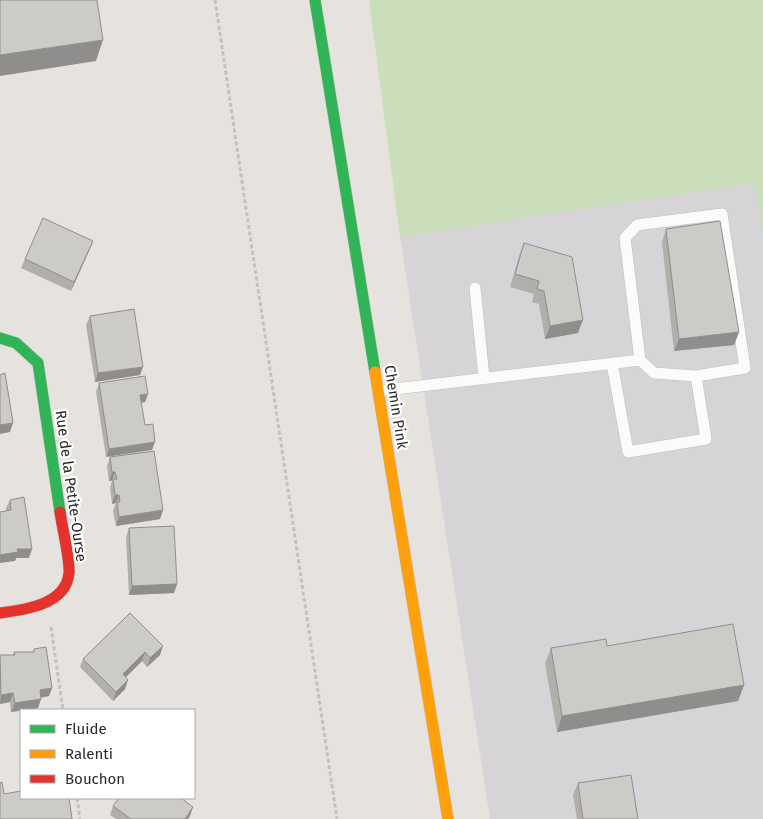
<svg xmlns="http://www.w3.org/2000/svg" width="763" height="819" font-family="'Fira Sans',sans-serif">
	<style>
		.industrial { fill: #d6d4d6 }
		.green { fill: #cadebb }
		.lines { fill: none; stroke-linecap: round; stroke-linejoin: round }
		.lane-casing { stroke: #c0bfc0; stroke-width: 12 }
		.fast-casing { stroke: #c0bfc0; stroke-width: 12 }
		.slow-casing { stroke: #c0bfc0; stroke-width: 12 }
		.jam-casing { stroke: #c0bfc0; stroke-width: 12 }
		.path { stroke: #c3c2c2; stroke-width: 3; stroke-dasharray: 4 2.5; stroke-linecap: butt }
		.lane { stroke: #fbfbfa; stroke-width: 11 }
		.fast { stroke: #30b455; stroke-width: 11 }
		.slow { stroke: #ff9f0a; stroke-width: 11 }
		.jam { stroke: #e5322d; stroke-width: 11 }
		.wall { fill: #b0afac }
		.shaded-wall { fill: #908e8c }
		.building { fill: #cdcbc8; stroke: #908e8c }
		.labels { text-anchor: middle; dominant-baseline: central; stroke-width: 4.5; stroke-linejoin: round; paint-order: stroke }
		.street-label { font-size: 15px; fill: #292929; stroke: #fff }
	</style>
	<rect width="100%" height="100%" fill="#e6e3df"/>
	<!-- industrial -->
	<path class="industrial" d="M 754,183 L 763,238 L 763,819 L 490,819 L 400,237 Z"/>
	<!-- green -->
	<path class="green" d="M 369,0 L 763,0 L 763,238 L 754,183 L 400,237 Z"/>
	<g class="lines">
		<!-- lane casing -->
		<g class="lane-casing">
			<path id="lane" d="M 475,288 L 484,378
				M 612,363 L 628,452 L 706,439 L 696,376
				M 378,391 L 640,360 L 625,238 L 637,225 L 722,214 L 745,368 L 696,376 L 654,373 L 640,360"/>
		</g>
		<!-- fast casing -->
		<g class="fast-casing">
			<path id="fast" d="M 315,0 L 375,372
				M 0,338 L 16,343 L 38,363 L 60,512"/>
		</g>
		<!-- slow casing -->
		<g class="slow-casing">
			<path id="slow" d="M 375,372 L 448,819"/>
		</g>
		<!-- jam casing -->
		<g class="jam-casing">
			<path id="jam" d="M 0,613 C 24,610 66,605 69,573 C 70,559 62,527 60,512"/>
		</g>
		<!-- path -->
		<path class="path" d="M 215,0 L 337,819
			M 51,627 L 63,710
			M 77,798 L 80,819"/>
		<!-- lane -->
		<use href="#lane" class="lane"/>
		<!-- fast -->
		<use href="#fast" class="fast"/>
		<!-- slow -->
		<use href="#slow" class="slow"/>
		<!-- jam -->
		<use href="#jam" class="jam"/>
	</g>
	<!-- wall -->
	<path class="wall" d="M 666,229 L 739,332 L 734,345 L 674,351 L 662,242 Z
		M 93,241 L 71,291 L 21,268 L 25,259 Z
		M 524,243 L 578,333 L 545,339 L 539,304 L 532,302 L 534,294 L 510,287 L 519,256 Z
		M 90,316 L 140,375 L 95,382 L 86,325 Z
		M 99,383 L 148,394 L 145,402 L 141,403 L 106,457 L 96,392 Z
		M 110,457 L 163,510 L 160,519 L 116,526 L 113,511 L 116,503 L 112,504 L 110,488 L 112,481 L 109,481 L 107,466 Z
		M 10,500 L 29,558 L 16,558 L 15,561 L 6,508 Z
		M 129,528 L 177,584 L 174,593 L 129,595 L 126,537 Z
		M 130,613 L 160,655 L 147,667 L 142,661 L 126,677 L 125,689 L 113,701 L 80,667 L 83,659 Z
		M 607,646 L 744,685 L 738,701 L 557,732 L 545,664 L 551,648 Z
		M 34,649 L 52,688 L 49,696 L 41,698 L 38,708 L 11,712 L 10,702 L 0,704 L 0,655 L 13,655 L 14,652 L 33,652 Z
		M 578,783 L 638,819 L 577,819 L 573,795 Z
		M 113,806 L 190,816 L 188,819 L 116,819 L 110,815 Z"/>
	<!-- shaded-wall -->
	<path class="shaded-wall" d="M 103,40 L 96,61 L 0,76 L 0,55 Z
		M 93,241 L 90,249 L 71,291 L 74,282 Z
		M 583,320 L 578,333 L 545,339 L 550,326 Z
		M 739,332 L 734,345 L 674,351 L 679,339 Z
		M 143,367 L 140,375 L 95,382 L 98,373 Z
		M 148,394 L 145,402 L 137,403 L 140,395 Z
		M 13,423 L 10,432 L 0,434 L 0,425 Z
		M 155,442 L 152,450 L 106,457 L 109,449 Z
		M 112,472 L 115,472 L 112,480 L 109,481 Z
		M 115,495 L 119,495 L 116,503 L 112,504 Z
		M 163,510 L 160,519 L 116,526 L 119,517 Z
		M 17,549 L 32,549 L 29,558 L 16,558 L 15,561 L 0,563 L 0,555 Z
		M 177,584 L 174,593 L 129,595 L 132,586 Z
		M 163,646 L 160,655 L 147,667 L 150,658 Z
		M 145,652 L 142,661 L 120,683 L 123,674 Z
		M 128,680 L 125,689 L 113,701 L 116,692 Z
		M 744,685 L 738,701 L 557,732 L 562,716 Z
		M 52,688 L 49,696 L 36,698 L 40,690 Z
		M 13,693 L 10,702 L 0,704 L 1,695 Z
		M 41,699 L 38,708 L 11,712 L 15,703 Z
		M 193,807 L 190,816 L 188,819 L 185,819 Z"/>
	<!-- building -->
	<path class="building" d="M 0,0 L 97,0 L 103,40 L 0,55 Z
		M 43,218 L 93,241 L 74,282 L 25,259 Z
		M 720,221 L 739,332 L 679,339 L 666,229 Z
		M 524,243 L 572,257 L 583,320 L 550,326 L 544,291 L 537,289 L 539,281 L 515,274 Z
		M 134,309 L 143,367 L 98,373 L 90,316 Z
		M 5,373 L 13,423 L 0,425 L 0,375 Z
		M 145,376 L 148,394 L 140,395 L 145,425 L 153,424 L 155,442 L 109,449 L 99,383 Z
		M 154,451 L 163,510 L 119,517 L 117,502 L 120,502 L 119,495 L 115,495 L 113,479 L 117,479 L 115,472 L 112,472 L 110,457 Z
		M 24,497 L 32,549 L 17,549 L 18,552 L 0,555 L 0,512 L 11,510 L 10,500 Z
		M 174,526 L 177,584 L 132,586 L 129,528 Z
		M 130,613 L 163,646 L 150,658 L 145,652 L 123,674 L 128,680 L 116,692 L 83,659 Z
		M 733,624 L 744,685 L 562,716 L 551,648 L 606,639 L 607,646 Z
		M 46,647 L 52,688 L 40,690 L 41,699 L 15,703 L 13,693 L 1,695 L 0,655 L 15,655 L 14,652 L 34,652 L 34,649 Z
		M 631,775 L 638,819 L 583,819 L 578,783 Z
		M 2,782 L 4,794 L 21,791 L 21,798 L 69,798 L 72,819 L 0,819 L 0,783 Z
		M 119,798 L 181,798 L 193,807 L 185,819 L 131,819 L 113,806 Z"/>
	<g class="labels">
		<!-- street labels -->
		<g class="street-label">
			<text transform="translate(396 407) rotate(81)">Chemin Pink</text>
			<text transform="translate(71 486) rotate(82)">Rue de la Petite-Ourse</text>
		</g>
	</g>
	<!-- legend -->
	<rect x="20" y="709" width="175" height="90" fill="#ffffff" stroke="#a9a9a9"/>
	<rect x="30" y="725" width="25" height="8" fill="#30b455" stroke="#a9a9a9"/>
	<text x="65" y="734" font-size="15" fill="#292929">Fluide</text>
	<rect x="30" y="750" width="25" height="8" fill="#ff9f0a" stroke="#a9a9a9"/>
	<text x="65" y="759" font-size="15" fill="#292929">Ralenti</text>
	<rect x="30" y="775" width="25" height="8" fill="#e5322d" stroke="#a9a9a9"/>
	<text x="65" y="784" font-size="15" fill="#292929">Bouchon</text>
</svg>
